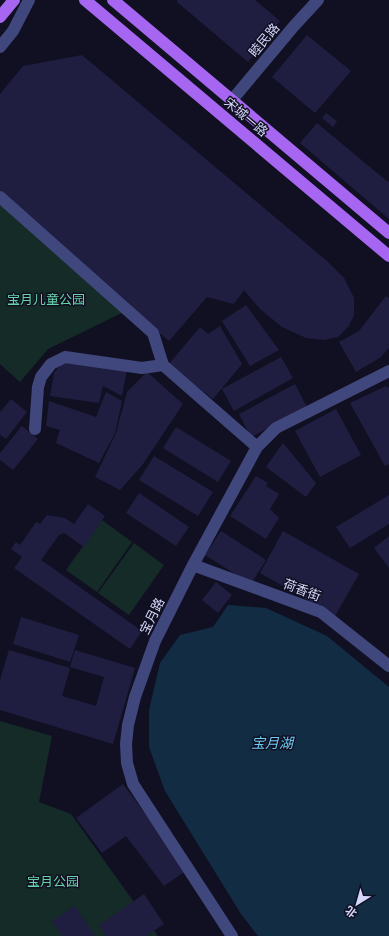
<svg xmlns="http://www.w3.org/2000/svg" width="389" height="936" font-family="'Roboto Condensed','Noto Sans SC',sans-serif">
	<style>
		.green { fill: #142b27 }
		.water { fill: #122d43 }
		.building { fill: #1f1e41 }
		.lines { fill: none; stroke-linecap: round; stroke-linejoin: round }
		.minor { stroke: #3f477c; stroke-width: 12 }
		.major { stroke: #a766f1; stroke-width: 12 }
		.labels { text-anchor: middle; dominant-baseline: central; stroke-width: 3; stroke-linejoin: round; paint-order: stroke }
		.street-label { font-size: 13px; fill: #d5d6fb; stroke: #101022 }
		.park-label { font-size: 13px; fill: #67d4a8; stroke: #101022 }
		.water-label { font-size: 14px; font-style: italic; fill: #6cc9f1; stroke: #101022 }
	</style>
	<rect width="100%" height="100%" fill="#101022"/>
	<!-- green -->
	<path class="green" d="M 0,198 L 128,310 L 48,349 L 20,382 L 0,364 Z
		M 102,520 L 132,542 L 97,592 L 66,570 Z
		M 134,543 L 164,565 L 129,615 L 98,593 Z
		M 0,721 L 52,736 L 39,802 L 71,814 L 158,936 L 0,936 Z"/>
	<!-- water -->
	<path class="water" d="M 228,605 L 266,608 L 327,636 L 389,687 L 389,936 L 258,936 L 241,914 L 165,791 L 149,747 L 149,710 L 160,663 L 180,635 L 213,627 Z"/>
	<!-- building -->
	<path class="building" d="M 177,0 L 255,0 L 280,21 L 248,62 L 177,2 Z
		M 307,35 L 351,71 L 315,113 L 272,77 Z
		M 82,55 L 327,261 L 344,278 L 354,298 L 354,315 L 349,326 L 338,337 L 324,340 L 306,338 L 282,327 L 260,309 L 244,290 L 234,304 L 207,297 L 169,341 L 0,195 L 0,94 L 23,66 Z
		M 326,113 L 337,121 L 333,127 L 322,118 Z
		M 317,123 L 388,182 L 389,181 L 389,219 L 300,143 Z
		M 386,296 L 389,298 L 389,348 L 381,357 L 356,372 L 339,342 L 359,331 Z
		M 246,305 L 279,350 L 250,366 L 222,321 Z
		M 220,326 L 242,364 L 213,399 L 168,365 L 200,327 L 208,334 Z
		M 281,357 L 293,378 L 234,411 L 222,389 Z
		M 64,360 L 127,369 L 122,396 L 103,386 L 99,403 L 50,396 L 54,373 Z
		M 147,372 L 183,404 L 143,464 L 120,490 L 95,477 L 116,433 L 127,392 Z
		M 295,384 L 307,407 L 251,437 L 239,414 Z
		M 386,386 L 389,388 L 389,464 L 385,466 L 350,403 Z
		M 106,392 L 122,401 L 115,433 L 99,463 L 56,443 L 60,430 L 46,426 L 49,401 L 96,417 Z
		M 11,399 L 27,412 L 6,439 L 0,435 L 0,412 Z
		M 336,409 L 361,455 L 320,477 L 295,431 Z
		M 22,426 L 38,439 L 13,470 L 0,460 L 0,453 Z
		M 176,427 L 231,461 L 218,482 L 163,448 Z
		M 283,443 L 316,483 L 306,497 L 266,467 Z
		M 154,456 L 213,492 L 198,516 L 139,480 Z
		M 256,476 L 268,483 L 266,486 L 279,494 L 270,509 L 279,518 L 266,539 L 230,516 Z
		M 139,493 L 189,527 L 176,546 L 126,513 Z
		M 389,495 L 389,524 L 350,548 L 336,527 Z
		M 88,504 L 105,516 L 84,547 L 64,533 L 59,535 L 41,560 L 142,631 L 130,649 L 14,568 L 22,557 L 11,549 L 16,542 L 20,545 L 36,522 L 40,524 L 47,515 L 65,518 L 74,524 Z
		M 221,531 L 266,560 L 251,584 L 205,555 Z
		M 283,531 L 359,574 L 335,616 L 260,573 Z
		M 389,536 L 389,568 L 374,548 Z
		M 216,582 L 232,595 L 218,613 L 202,600 Z
		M 21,617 L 79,635 L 70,662 L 13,644 Z
		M 9,650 L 70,668 L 62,696 L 96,706 L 104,677 L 70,667 L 75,650 L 135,668 L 113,744 L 0,710 L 0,680 Z
		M 123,784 L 187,870 L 164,886 L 126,836 L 102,853 L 76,818 Z
		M 144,894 L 164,924 L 146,936 L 106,936 L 99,925 Z
		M 75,906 L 95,936 L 62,936 L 52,921 Z"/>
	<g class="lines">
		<!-- minor -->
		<path class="minor" d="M 0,47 L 13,31 L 29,0
			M 232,100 L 294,26 L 318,0
			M 0,197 L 153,333 L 163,365 L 257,447
			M 35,429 L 38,387 L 41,377 L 51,364 L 65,357 L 142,368 L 163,365
			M 193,565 L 321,612 L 389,666
			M 232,936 L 133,784 L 127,763 L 126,744 L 128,725 L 135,697 L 155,641 L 193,565 L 257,447 L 276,428 L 389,371"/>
		<!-- major -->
		<path class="major" d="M 85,0 L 389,256
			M 113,0 L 389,233
			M 0,17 L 14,0"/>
	</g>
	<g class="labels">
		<!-- street labels -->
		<g class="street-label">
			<text transform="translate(264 40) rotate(-50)">睦民路</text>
			<text transform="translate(246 117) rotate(40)">宋城一路</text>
			<text transform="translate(302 590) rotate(21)">荷香街</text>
			<text transform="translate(152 616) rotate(-64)">宝月路</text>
		</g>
		<!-- park labels -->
		<g class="park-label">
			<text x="46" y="299">宝月儿童公园</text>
			<text x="53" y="881">宝月公园</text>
		</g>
		<!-- water labels -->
		<g class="water-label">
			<text x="272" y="743">宝月湖</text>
		</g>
	</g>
	<!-- north arrow -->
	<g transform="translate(357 904) rotate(217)" stroke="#101022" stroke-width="3" paint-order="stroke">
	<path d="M0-3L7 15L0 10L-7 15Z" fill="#d5d6fb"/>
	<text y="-6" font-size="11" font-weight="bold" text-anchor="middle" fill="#d5d6fb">北</text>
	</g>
</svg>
